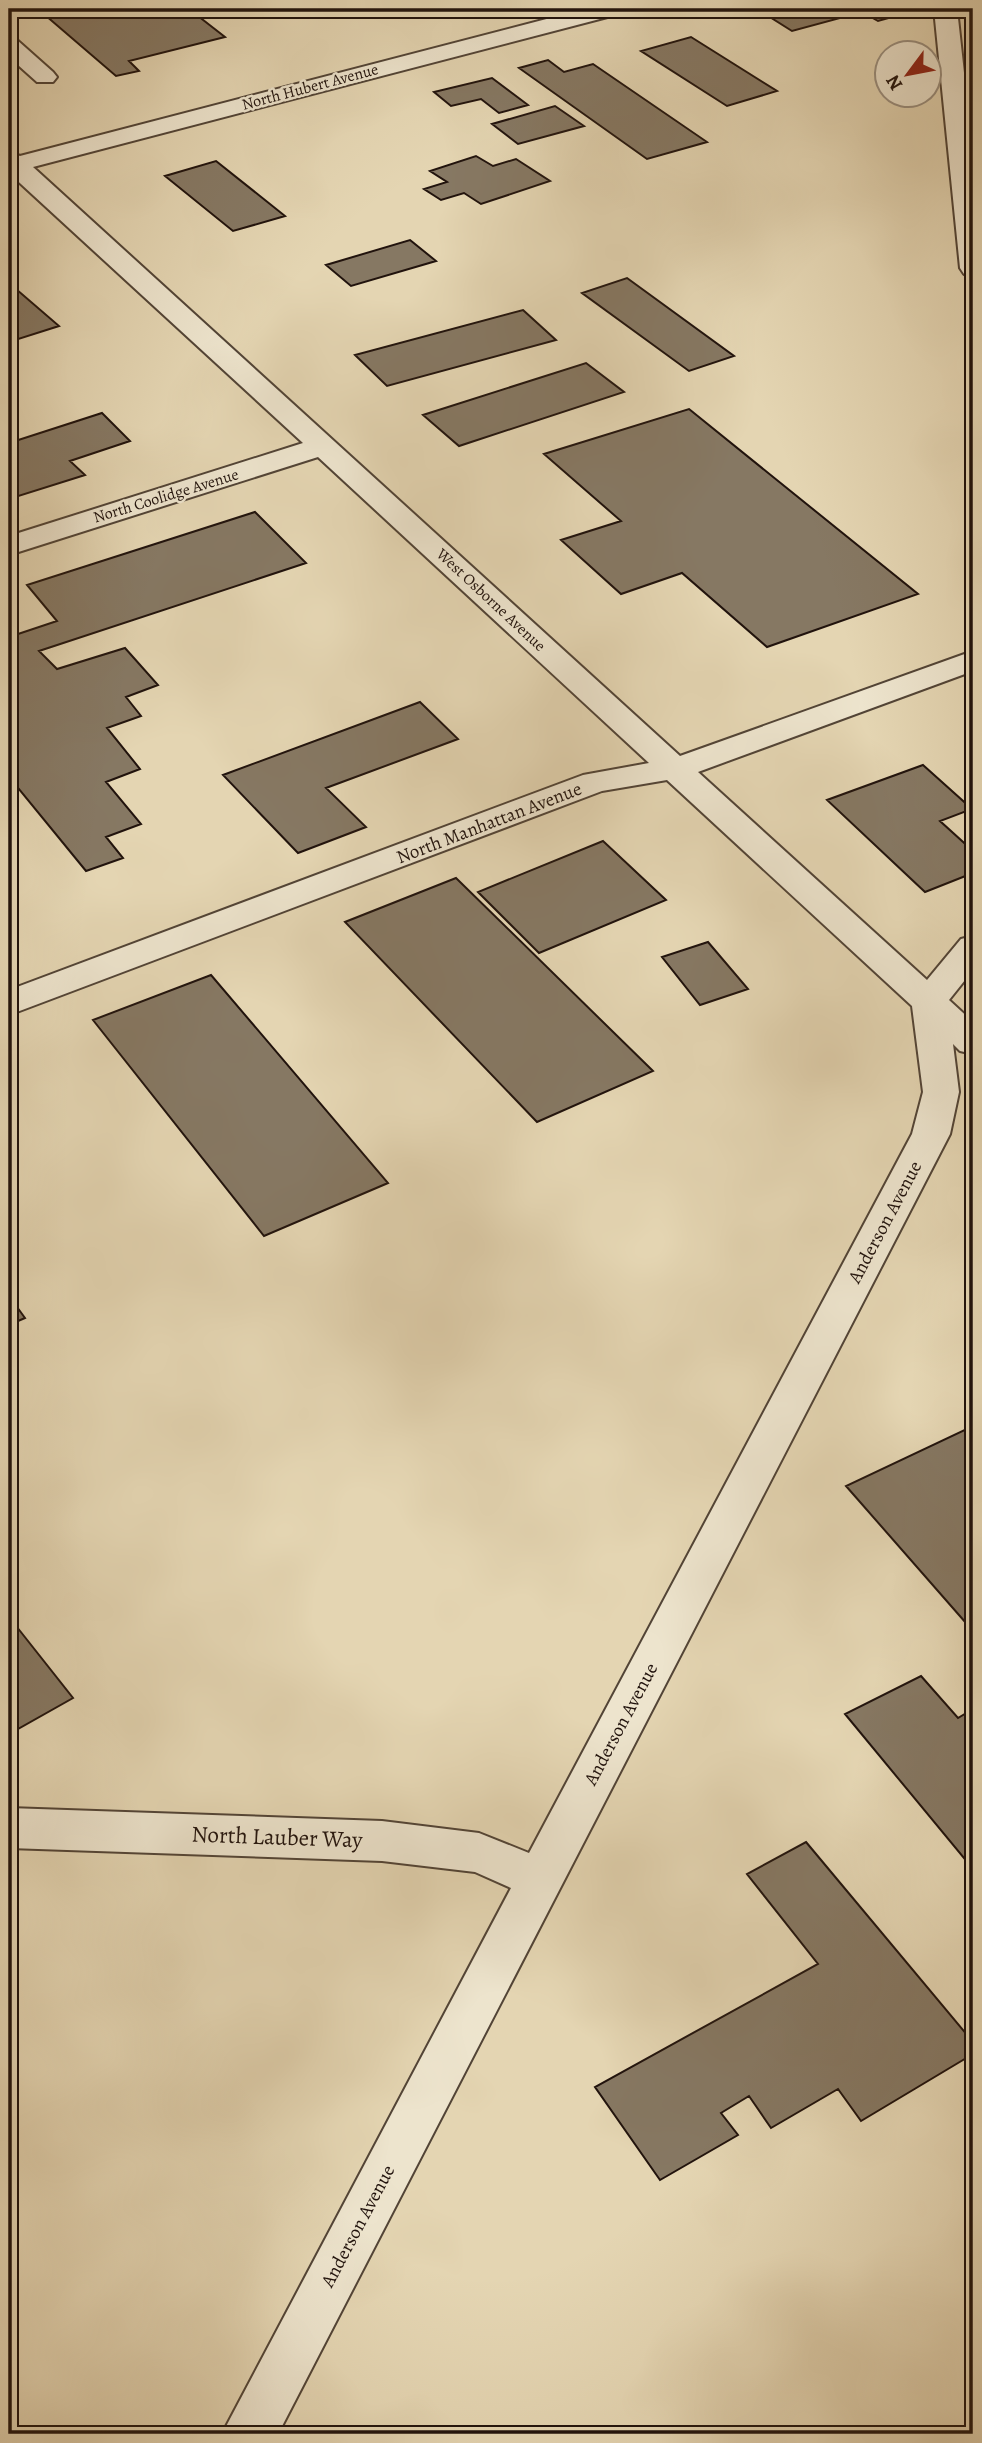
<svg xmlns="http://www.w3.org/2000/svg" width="982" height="2443" font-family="Alegreya,serif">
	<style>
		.building { fill: #867863; stroke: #21130d; stroke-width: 2 }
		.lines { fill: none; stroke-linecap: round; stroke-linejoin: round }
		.minor-casing { stroke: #524436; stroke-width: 4 }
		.minor { fill: #ede4cd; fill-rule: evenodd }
		.labels { text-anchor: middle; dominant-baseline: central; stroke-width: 5; stroke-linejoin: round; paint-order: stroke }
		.far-street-label { font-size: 16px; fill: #21130d; stroke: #ede4cd }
		.street-label { font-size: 19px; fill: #21130d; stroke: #ede4cd }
		.near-street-label { font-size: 23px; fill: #21130d; stroke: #ede4cd }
	</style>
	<rect width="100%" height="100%" fill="#e4d5b2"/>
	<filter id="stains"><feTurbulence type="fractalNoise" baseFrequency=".00286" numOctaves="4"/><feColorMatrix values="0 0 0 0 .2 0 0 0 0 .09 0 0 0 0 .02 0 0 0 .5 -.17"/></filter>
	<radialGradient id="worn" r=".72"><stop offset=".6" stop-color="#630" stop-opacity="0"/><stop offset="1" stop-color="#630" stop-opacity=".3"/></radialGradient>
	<!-- building -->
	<path class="building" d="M 38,9 L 189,9 L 225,37 L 129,61 L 139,71 L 116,76 Z
		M 774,9 L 921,9 L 878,21 L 862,12 L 792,31 L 762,12 Z
		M 691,37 L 777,91 L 727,106 L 641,51 Z
		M 548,60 L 564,72 L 593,64 L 707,142 L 647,159 L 519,68 Z
		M 492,78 L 528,105 L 499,113 L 481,99 L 451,106 L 434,92 Z
		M 555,106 L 584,126 L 518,144 L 492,124 Z
		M 476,156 L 493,166 L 516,159 L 550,181 L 481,204 L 464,193 L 441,200 L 424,189 L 447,182 L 430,171 Z
		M 216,161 L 285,216 L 233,231 L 165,176 Z
		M 410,240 L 436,261 L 351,286 L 326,265 Z
		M 627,278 L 734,356 L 689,371 L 582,293 Z
		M 9,283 L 59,326 L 9,342 Z
		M 523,310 L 556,340 L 387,386 L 355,355 Z
		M 586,363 L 624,392 L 459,446 L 423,415 Z
		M 689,409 L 918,594 L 767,647 L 682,573 L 621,594 L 561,540 L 621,521 L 544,454 Z
		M 102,413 L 130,441 L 70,461 L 85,475 L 9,499 L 9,443 Z
		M 255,512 L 306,563 L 39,651 L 57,669 L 125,648 L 158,685 L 126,697 L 141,716 L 107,728 L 140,769 L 106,782 L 141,824 L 106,837 L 123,858 L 86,871 L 9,777 L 9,637 L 57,621 L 27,585 Z
		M 420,702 L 458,739 L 326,788 L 366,827 L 298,853 L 223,775 Z
		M 923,765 L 972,809 L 940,821 L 973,851 L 973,873 L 925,892 L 827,800 Z
		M 603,841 L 666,900 L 539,953 L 478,892 Z
		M 456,878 L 653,1071 L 537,1122 L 345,922 Z
		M 708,942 L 748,989 L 700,1005 L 662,957 Z
		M 211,975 L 388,1183 L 264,1236 L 93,1020 Z
		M 9,1296 L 25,1318 L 9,1325 Z
		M 973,1426 L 973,1631 L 846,1486 Z
		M 9,1617 L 73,1698 L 9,1734 Z
		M 921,1676 L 958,1718 L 973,1709 L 973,1869 L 845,1714 Z
		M 806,1842 L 973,2042 L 973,2054 L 861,2121 L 838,2089 L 771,2128 L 749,2096 L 721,2113 L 738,2135 L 660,2180 L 595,2087 L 818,1964 L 747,1874 Z"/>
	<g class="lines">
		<!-- minor casing -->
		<g class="minor-casing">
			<path id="minor" d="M 585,9 L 623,9 L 619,14 L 33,167 L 680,756 L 973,651 L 973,671 L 698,772 L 927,980 L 961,939 L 973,936 L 973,970 L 949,1000 L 973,1022 L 973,1054 L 960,1051 L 953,1044 L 959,1092 L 950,1134 L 278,2434 L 222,2434 L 511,1888 L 475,1872 L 382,1861 L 9,1848 L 9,1808 L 382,1821 L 479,1833 L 529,1853 L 912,1134 L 923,1092 L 912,1006 L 667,780 L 602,791 L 9,1015 L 9,990 L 583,775 L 649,763 L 318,457 L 9,555 L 9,536 L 303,443 L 9,173 L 9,152 L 20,156 Z
				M 934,9 L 957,9 L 973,155 L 973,276 L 964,274 L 960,268 Z
				M 9,38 L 17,40 L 53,72 L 57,77 L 53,82 L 37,82 L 9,57 Z"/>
		</g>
		<!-- minor -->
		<use href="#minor" class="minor"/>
	</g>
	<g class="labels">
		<!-- far-street labels -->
		<g class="far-street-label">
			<text transform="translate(310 87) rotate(-15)">North Hubert Avenue</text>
			<text transform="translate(166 496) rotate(-17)">North Coolidge Avenue</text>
			<text transform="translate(491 600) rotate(43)">West Osborne Avenue</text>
		</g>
		<!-- street labels -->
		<g class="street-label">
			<text transform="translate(489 823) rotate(-21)">North Manhattan Avenue</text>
			<text transform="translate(885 1222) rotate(-62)">Anderson Avenue</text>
			<text transform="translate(621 1724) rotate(-62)">Anderson Avenue</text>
			<text transform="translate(358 2226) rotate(-62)">Anderson Avenue</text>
		</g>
		<!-- near-street labels -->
		<g class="near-street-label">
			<text transform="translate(277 1837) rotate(2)">North Lauber Way</text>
		</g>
	</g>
	<!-- margin -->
	<rect width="982" height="2443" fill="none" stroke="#e4d5b2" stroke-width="35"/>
	<rect x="10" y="10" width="961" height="2422" fill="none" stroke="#21130d" stroke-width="3.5"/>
	<rect x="18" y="18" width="947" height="2408" fill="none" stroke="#21130d" stroke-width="2"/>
	<!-- north arrow -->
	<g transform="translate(908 74) rotate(238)"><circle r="33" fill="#ede4cd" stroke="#9b9080" stroke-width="2"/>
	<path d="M0-5L12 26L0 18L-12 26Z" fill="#8f2418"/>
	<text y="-10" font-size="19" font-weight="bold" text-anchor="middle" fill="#21130d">N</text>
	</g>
	<rect width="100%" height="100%" filter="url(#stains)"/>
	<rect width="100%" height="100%" fill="url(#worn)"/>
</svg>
